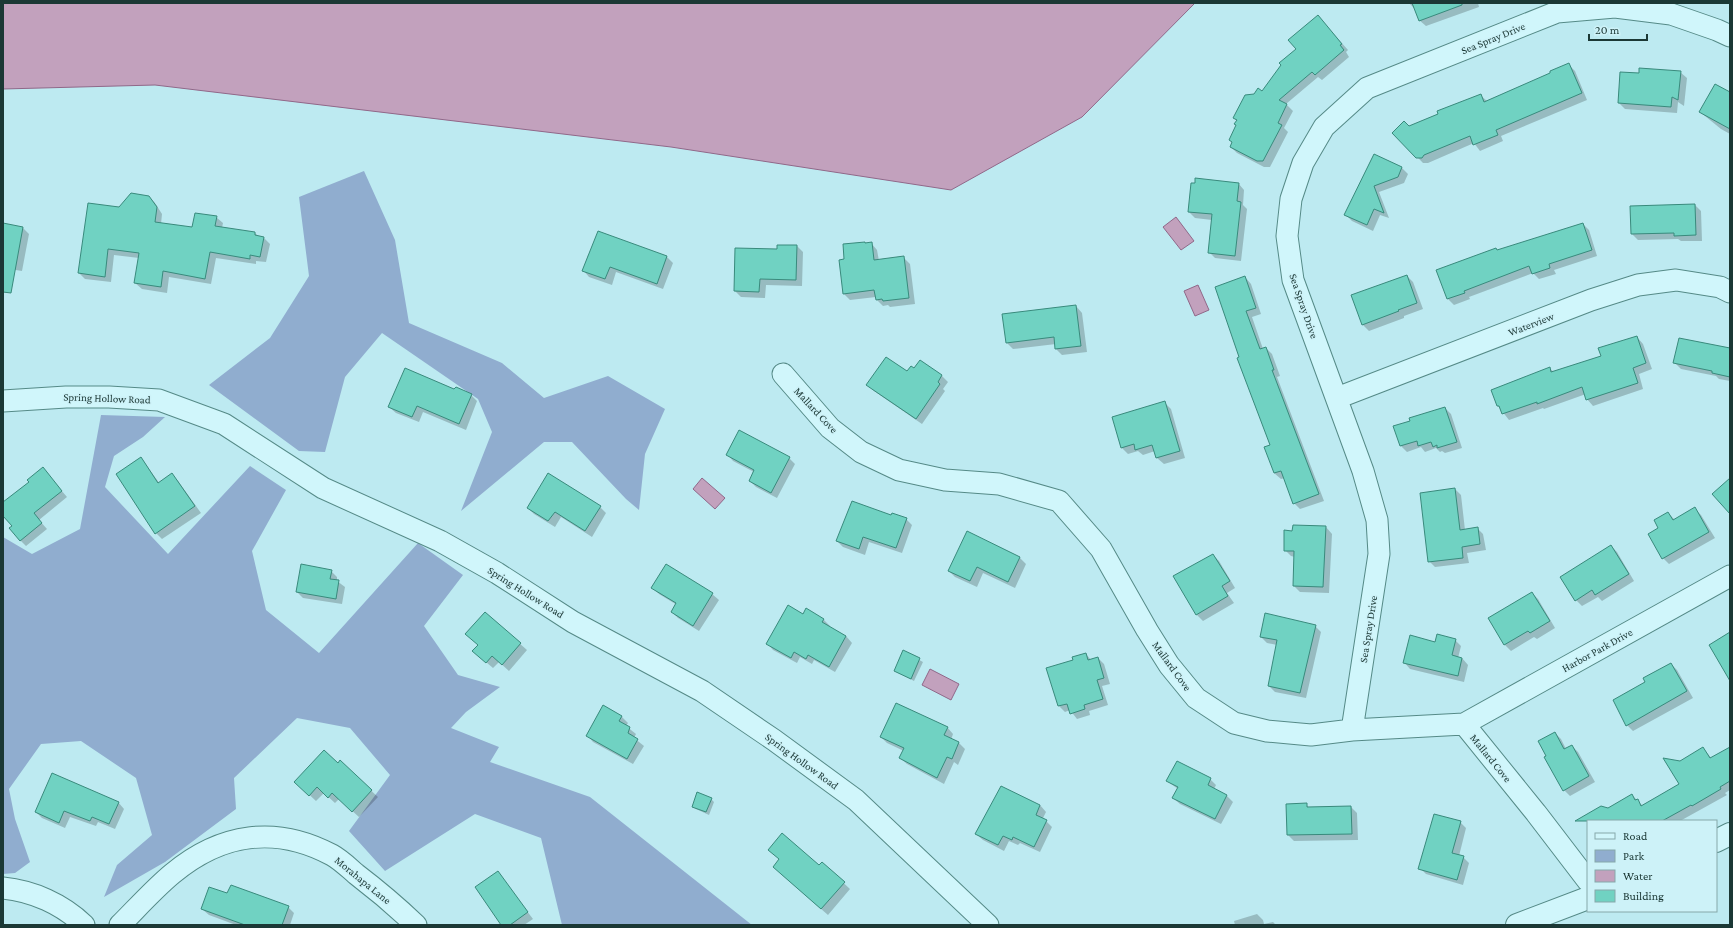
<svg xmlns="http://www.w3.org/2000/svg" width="1733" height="928" font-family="'Crimson Pro',serif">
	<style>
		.green { fill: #90adcf }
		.water { fill: #c2a1bd; stroke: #906889 }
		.shadow { fill: #0003 }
		.building { fill: #70d2c2; stroke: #398a7c }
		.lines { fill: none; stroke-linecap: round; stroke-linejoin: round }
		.minor-casing { stroke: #558a87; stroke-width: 23 }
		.tertiary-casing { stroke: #558a87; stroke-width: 24 }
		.minor { stroke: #d0f6fb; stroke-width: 21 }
		.tertiary { stroke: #d0f6fb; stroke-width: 22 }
		.labels { text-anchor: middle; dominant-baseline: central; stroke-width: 3; stroke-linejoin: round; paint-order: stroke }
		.street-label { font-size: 11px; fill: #1b3835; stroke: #cdf2f8 }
	</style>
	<rect width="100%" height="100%" fill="#bdeaf1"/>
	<!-- green -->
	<path class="green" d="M 364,171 L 395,240 L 409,323 L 502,363 L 544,398 L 608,376 L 665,409 L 645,454 L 639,510 L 626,499 L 572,442 L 544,442 L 461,511 L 492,432 L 478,399 L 382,333 L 345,377 L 325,452 L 299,451 L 209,385 L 270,338 L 309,276 L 299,197 Z
		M 101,415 L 165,417 L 143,437 L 114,456 L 105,487 L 168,554 L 250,466 L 286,490 L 252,551 L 266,610 L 319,653 L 418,543 L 463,575 L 424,626 L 458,675 L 500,687 L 466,712 L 451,728 L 499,747 L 490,762 L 590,797 L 752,925 L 562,925 L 541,838 L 475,814 L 385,871 L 349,831 L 390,775 L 350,728 L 297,718 L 234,778 L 236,809 L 165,862 L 104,897 L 117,865 L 152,835 L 136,778 L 81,741 L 41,744 L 9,789 L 15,819 L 30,862 L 15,873 L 3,874 L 3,537 L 32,554 L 80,529 Z"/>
	<!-- water -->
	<path class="water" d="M 3,3 L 1195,3 L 1082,117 L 951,190 L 671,147 L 155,85 L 3,89 Z
		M 1176,217 L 1194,241 L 1181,250 L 1163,227 Z
		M 1198,285 L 1209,310 L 1195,316 L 1184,291 Z
		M 702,478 L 725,498 L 715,509 L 693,489 Z
		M 930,669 L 959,684 L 951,700 L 922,685 Z"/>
	<!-- shadow -->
	<path class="shadow" d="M 1409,3 L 1478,3 L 1479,7 L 1426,26 L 1419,20 L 1415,9 Z
		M 1323,22 L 1348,50 L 1346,52 L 1349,57 L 1322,80 L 1318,77 L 1286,104 L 1293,111 L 1284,128 L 1288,132 L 1270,167 L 1264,167 L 1237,153 L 1231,147 L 1233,143 L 1230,140 L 1237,126 L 1237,121 L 1234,118 L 1255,95 L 1263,92 L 1297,49 Z
		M 1568,64 L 1575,71 L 1587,100 L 1501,136 L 1503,141 L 1480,151 L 1474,143 L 1428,163 L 1423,163 L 1394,133 L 1439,114 L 1480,95 L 1487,101 L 1552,74 Z
		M 1680,72 L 1687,78 L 1684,106 L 1678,102 L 1677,113 L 1625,109 L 1619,103 L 1640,74 Z
		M 1730,93 L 1730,134 L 1721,129 L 1700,112 Z
		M 1374,155 L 1402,168 L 1408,174 L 1404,183 L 1379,192 L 1389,218 L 1380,215 L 1373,231 L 1352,221 L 1346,215 Z
		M 1238,183 L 1244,190 L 1243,205 L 1247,209 L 1241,261 L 1215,258 L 1209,252 L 1212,220 L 1195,218 L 1189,212 Z
		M 149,197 L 155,203 L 162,214 L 161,224 L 193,228 L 216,217 L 223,223 L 222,228 L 255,233 L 258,236 L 263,237 L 270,244 L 266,262 L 256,261 L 256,264 L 216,258 L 211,284 L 169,277 L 167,293 L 142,289 L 135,283 L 139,258 L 114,255 L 111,282 L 85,279 L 79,273 L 119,208 Z
		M 1695,205 L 1701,211 L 1702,241 L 1681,241 L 1678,239 L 1638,240 L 1632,234 Z
		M 3,224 L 23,228 L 29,234 L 22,271 L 3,268 Z
		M 1583,224 L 1589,230 L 1597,256 L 1554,270 L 1556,274 L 1539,279 L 1533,273 L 1469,297 L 1470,299 L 1454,305 L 1448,299 L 1437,271 Z
		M 871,243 L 877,250 L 879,261 L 904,258 L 910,264 L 915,304 L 890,307 L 888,305 L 883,306 L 876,299 L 876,297 L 850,300 L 844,294 L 846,260 Z
		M 797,246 L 803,252 L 802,286 L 766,285 L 765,298 L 741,297 L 735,291 L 778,250 Z
		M 588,255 L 666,256 L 673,263 L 663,289 L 616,272 L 612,285 L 589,277 L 583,270 Z
		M 1407,276 L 1413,282 L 1423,309 L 1404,316 L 1404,318 L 1369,331 L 1363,325 Z
		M 1245,277 L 1251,284 L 1261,314 L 1252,317 L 1263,349 L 1266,348 L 1272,354 L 1280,376 L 1277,377 L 1324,501 L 1300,509 L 1294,503 L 1285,478 L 1281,479 L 1274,473 L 1271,446 L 1240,357 Z
		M 1076,306 L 1082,313 L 1087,352 L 1062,355 L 1056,349 L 1056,344 L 1013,349 L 1007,343 Z
		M 1637,337 L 1643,344 L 1652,369 L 1639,374 L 1643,389 L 1593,406 L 1587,399 L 1586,394 L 1544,409 L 1543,408 L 1509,420 L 1498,406 L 1549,368 L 1554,372 L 1602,356 Z
		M 1730,348 L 1730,381 L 1719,379 L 1716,376 L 1681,369 L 1674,362 Z
		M 920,362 L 942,376 L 948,382 L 943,389 L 945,391 L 922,424 L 874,391 L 868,385 L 914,370 Z
		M 471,395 L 477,401 L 466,430 L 423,412 L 419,422 L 396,413 L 389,407 Z
		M 1164,402 L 1171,409 L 1185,458 L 1164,464 L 1157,458 L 1155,451 L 1143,455 L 1138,451 L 1128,454 L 1122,448 Z
		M 1445,408 L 1451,414 L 1462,448 L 1445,453 L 1442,451 L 1440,452 L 1436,448 L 1425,452 L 1421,447 L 1407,452 L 1401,446 L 1411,422 Z
		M 727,454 L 789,458 L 795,464 L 777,498 L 756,487 L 750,481 L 754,472 L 733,461 Z
		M 141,458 L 160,484 L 172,475 L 178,481 L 201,513 L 162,539 L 156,533 Z
		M 43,469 L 67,497 L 39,520 L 47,529 L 26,546 L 20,540 L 13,526 L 3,514 L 3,504 L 30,482 Z
		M 1455,489 L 1461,495 L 1465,530 L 1477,528 L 1483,534 L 1486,550 L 1467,553 L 1469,563 L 1435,567 L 1429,561 Z
		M 600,507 L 606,513 L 592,537 L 561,517 L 555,527 L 534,514 L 528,508 Z
		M 1695,509 L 1701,515 L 1715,538 L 1669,564 L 1663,558 L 1660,528 L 1668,513 L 1675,520 Z
		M 892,516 L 906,519 L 912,525 L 902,553 L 869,542 L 865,555 L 843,547 L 837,541 Z
		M 1326,527 L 1332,534 L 1329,593 L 1300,592 L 1294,586 L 1295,557 L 1291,556 L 1285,550 L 1293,532 Z
		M 968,533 L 1020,558 L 1026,564 L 1015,588 L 983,573 L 977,587 L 955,577 L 949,571 Z
		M 1611,546 L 1617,552 L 1634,581 L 1602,601 L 1598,597 L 1582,606 L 1576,600 Z
		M 1213,555 L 1219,561 L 1235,588 L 1227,593 L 1234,603 L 1203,621 L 1197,615 L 1174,576 Z
		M 667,565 L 712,594 L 719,600 L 699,631 L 678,618 L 672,612 L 677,605 L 659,594 L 653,588 Z
		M 331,571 L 337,577 L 337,581 L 345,587 L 342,604 L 303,598 L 297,592 Z
		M 1532,593 L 1538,599 L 1555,628 L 1537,639 L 1534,637 L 1511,651 L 1505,645 L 1489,619 Z
		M 485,613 L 527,650 L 509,671 L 499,662 L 493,668 L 480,657 L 479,645 Z
		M 804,615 L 823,619 L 830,626 L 829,627 L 846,636 L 852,643 L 835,672 L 814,660 L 812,664 L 800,657 L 797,663 L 773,650 L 767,643 Z
		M 1315,626 L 1321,632 L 1306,698 L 1275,692 L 1269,686 L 1277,645 L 1267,643 L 1261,637 Z
		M 1455,640 L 1461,646 L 1458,658 L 1462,658 L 1468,665 L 1464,682 L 1410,669 L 1404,662 L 1436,643 Z
		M 904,652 L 923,662 L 914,681 L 895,671 Z
		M 1086,654 L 1091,660 L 1098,658 L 1104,664 L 1110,684 L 1102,686 L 1108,705 L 1089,711 L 1090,715 L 1077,719 L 1070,710 L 1065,712 L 1059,706 L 1074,660 Z
		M 1671,664 L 1677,670 L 1693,698 L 1633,731 L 1627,725 L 1646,682 Z
		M 604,706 L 622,717 L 628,723 L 626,726 L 636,734 L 634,738 L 644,746 L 633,764 L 593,742 L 587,735 Z
		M 947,727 L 953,734 L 951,740 L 959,743 L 965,749 L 958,765 L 954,762 L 944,784 L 907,764 L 900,758 L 904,751 L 887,743 L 881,737 Z
		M 1555,733 L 1561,739 L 1566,749 L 1572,746 L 1578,752 L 1595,782 L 1570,796 L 1564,790 Z
		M 1703,748 L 1712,759 L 1730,748 L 1730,790 L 1725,793 L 1727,795 L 1680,821 L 1595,821 L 1609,809 L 1632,795 L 1643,806 L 1680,785 L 1680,762 Z
		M 340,762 L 378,797 L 359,817 L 339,799 L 335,803 L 324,793 L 316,801 L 302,788 Z
		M 1210,779 L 1216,785 L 1214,789 L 1227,796 L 1233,802 L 1221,824 L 1180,804 L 1173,798 L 1178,789 L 1167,781 Z
		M 711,799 L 714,802 L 709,815 L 696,809 L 693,807 Z
		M 118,802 L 124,809 L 115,829 L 98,822 L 96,826 L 70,817 L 65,828 L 42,818 L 36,812 Z
		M 1306,804 L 1309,808 L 1351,807 L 1357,813 L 1358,840 L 1294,841 L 1288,835 Z
		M 1040,805 L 1046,812 L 1043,818 L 1052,827 L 1040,852 L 1020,843 L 1018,845 L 1009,841 L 1004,851 L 983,840 L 976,834 Z
		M 1460,822 L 1466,828 L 1459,856 L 1463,857 L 1469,863 L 1463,885 L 1426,874 L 1420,868 Z
		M 780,860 L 819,867 L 822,863 L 850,889 L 828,915 L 780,873 Z
		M 497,872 L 533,919 L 524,925 L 503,925 Z
		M 228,895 L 288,907 L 294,913 L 290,925 L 236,925 L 209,915 L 202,909 Z
		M 1257,914 L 1263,920 L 1264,924 L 1273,922 L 1276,925 L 1235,925 L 1234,921 Z"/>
	<!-- building -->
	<path class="building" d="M 1412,3 L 1462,3 L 1462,5 L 1419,21 Z
		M 1318,15 L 1342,44 L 1340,45 L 1344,50 L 1315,75 L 1312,72 L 1279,100 L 1287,104 L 1278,123 L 1282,125 L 1263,161 L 1257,161 L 1230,147 L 1232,142 L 1229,140 L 1236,125 L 1234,124 L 1237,120 L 1233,118 L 1245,95 L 1254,94 L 1258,88 L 1262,91 L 1281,65 L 1279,63 L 1296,49 L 1288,40 Z
		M 1569,63 L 1582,93 L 1496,130 L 1498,135 L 1473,145 L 1470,136 L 1424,155 L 1422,158 L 1416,158 L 1392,133 L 1404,121 L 1409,126 L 1438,114 L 1437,111 L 1481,94 L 1484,102 L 1550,73 L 1550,71 Z
		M 1639,68 L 1681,71 L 1678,100 L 1672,97 L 1671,107 L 1618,103 L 1620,72 L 1639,73 Z
		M 1715,84 L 1730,92 L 1730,129 L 1699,112 Z
		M 1374,154 L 1402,167 L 1398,177 L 1374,186 L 1384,213 L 1374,209 L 1367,225 L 1344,215 Z
		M 1195,178 L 1239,183 L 1237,201 L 1241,202 L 1235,256 L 1208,253 L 1212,214 L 1188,212 L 1191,183 L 1195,183 Z
		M 131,193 L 149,196 L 157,207 L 155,222 L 192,227 L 195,213 L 217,216 L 215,226 L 255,232 L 255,235 L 264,237 L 260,257 L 250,255 L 250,259 L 210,252 L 205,279 L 163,271 L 161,287 L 134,283 L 139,253 L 108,249 L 105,277 L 78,273 L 88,203 L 119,207 Z
		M 1695,204 L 1696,235 L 1674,236 L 1674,233 L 1631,234 L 1630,206 Z
		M 3,223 L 23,227 L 11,293 L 3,292 Z
		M 1583,223 L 1592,250 L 1549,264 L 1550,268 L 1532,274 L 1529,266 L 1464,291 L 1465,293 L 1447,299 L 1436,270 L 1496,248 L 1497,250 Z
		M 598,231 L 667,256 L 657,284 L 610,267 L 605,279 L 582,271 Z
		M 865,242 L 865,243 L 872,242 L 874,260 L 904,256 L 909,298 L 883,301 L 882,299 L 876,300 L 874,290 L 843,294 L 839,260 L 844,259 L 843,244 Z
		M 777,245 L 797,245 L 796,280 L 760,279 L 759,292 L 734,291 L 735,248 L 777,249 Z
		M 1407,275 L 1417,303 L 1398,310 L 1399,311 L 1362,325 L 1351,295 Z
		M 1245,276 L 1256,308 L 1246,311 L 1260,349 L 1266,347 L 1274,370 L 1272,370 L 1319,494 L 1293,504 L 1281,471 L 1274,473 L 1264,447 L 1270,445 L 1237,358 L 1239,357 L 1215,287 Z
		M 1076,305 L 1081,346 L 1055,349 L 1054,337 L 1006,343 L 1002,314 Z
		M 1637,336 L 1646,363 L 1633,368 L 1638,383 L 1586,400 L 1582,387 L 1537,404 L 1537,402 L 1502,414 L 1499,406 L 1497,406 L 1491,390 L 1550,367 L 1551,372 L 1601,356 L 1598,348 Z
		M 1679,338 L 1730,348 L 1730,377 L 1712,373 L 1712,371 L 1673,363 Z
		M 886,357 L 907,371 L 911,366 L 914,368 L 920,360 L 942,375 L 938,382 L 940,384 L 916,419 L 866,385 Z
		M 405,368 L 454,389 L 456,387 L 472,394 L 459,424 L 417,406 L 412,417 L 388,407 Z
		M 1165,401 L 1180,451 L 1156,458 L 1152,445 L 1135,450 L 1134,444 L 1121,448 L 1112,417 Z
		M 1445,407 L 1457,442 L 1437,448 L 1437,445 L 1433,447 L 1431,442 L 1418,446 L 1417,441 L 1400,446 L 1393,426 L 1410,421 L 1409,418 Z
		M 739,430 L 790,457 L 771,493 L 749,481 L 754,470 L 726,455 Z
		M 141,457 L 158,483 L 172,473 L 195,506 L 155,534 L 116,474 Z
		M 43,467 L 62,491 L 34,513 L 42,523 L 20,541 L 9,528 L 12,526 L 3,516 L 3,502 L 29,482 L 27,480 Z
		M 548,473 L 601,506 L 585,531 L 555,512 L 548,521 L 527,508 Z
		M 1730,478 L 1730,514 L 1712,494 Z
		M 1455,488 L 1460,530 L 1478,527 L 1480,544 L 1462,547 L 1463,558 L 1428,562 L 1420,493 Z
		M 852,501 L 891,515 L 892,513 L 907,518 L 896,548 L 863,537 L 859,549 L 836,541 Z
		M 1695,507 L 1709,532 L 1662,559 L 1648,534 L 1658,528 L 1654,520 L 1668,512 L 1673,520 Z
		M 1293,525 L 1326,526 L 1323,587 L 1293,586 L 1294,551 L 1284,551 L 1284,530 L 1292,531 Z
		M 967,531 L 1020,557 L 1008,582 L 977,567 L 970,581 L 948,571 Z
		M 1611,545 L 1629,574 L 1595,595 L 1592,590 L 1575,601 L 1560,577 Z
		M 1213,554 L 1230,581 L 1222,586 L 1228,596 L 1196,615 L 1173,576 Z
		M 301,564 L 332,570 L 330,579 L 339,580 L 336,599 L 296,592 Z
		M 666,564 L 713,593 L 693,626 L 671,612 L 676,603 L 651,588 Z
		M 1532,592 L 1550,621 L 1530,633 L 1528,631 L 1504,645 L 1488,618 Z
		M 788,605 L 803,614 L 806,608 L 824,619 L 822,622 L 846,636 L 829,667 L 808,655 L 806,659 L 794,652 L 791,658 L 766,644 Z
		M 485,612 L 521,643 L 502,665 L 492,656 L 486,663 L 472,651 L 478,645 L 465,634 Z
		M 1265,613 L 1316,625 L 1300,693 L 1268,686 L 1277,640 L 1260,637 Z
		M 1730,632 L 1730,681 L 1709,645 Z
		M 1437,634 L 1456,639 L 1452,655 L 1462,658 L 1458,676 L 1403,663 L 1410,635 L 1435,642 Z
		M 903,650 L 920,658 L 911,679 L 894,671 Z
		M 1086,653 L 1088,660 L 1098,657 L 1104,678 L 1097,680 L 1103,699 L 1084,705 L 1085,709 L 1070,714 L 1067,704 L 1058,706 L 1046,668 L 1073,660 L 1072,657 Z
		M 1671,663 L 1687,691 L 1626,726 L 1613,700 L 1645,682 L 1643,678 Z
		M 896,703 L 948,727 L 944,735 L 959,742 L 952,759 L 947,757 L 937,778 L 899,758 L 904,748 L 880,737 Z
		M 603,705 L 622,716 L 619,721 L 630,727 L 628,733 L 638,739 L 627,759 L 586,736 Z
		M 1555,732 L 1564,749 L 1572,745 L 1589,776 L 1563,791 L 1544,757 L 1546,756 L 1538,741 Z
		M 1703,747 L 1710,758 L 1730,747 L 1730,781 L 1720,787 L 1721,789 L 1692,806 L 1691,805 L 1662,821 L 1575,821 L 1601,806 L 1608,808 L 1632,794 L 1635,800 L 1638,799 L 1641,806 L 1679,784 L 1663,758 L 1680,761 Z
		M 324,750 L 338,763 L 340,760 L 372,790 L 352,812 L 332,793 L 328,798 L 317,787 L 309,796 L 294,782 Z
		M 1177,761 L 1211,778 L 1208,785 L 1227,795 L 1215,819 L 1172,798 L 1178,787 L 1166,781 Z
		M 52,773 L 119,802 L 109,824 L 92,817 L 90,821 L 64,811 L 59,823 L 35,812 Z
		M 1001,786 L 1040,805 L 1036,815 L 1047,820 L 1034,847 L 1013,837 L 1012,840 L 1003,836 L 998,845 L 975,834 Z
		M 697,792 L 712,798 L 706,812 L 692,807 Z
		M 1307,803 L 1307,807 L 1351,806 L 1352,834 L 1287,835 L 1286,804 Z
		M 1434,814 L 1461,821 L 1452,853 L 1464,856 L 1457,880 L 1418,869 Z
		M 782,833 L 819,865 L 822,862 L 845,882 L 821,909 L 773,867 L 779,859 L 768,850 Z
		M 498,871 L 528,912 L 510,925 L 501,925 L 475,887 Z
		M 231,885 L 289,906 L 282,925 L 245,925 L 201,909 L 209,887 L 227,893 Z"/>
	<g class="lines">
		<!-- minor casing -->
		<g class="minor-casing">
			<path id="minor" d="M 783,374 L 830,428 L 861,452 L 899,470 L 945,480 L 999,484 L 1059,501 L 1101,549 L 1147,630 L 1169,665 L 1196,698 L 1234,723 L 1267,731 L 1311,735 L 1352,730 L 1464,724 L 1536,813 L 1588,881
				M 1337,398 L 1591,300 L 1638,285 L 1676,280 L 1720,287 L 1730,292
				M 3,401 L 66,397 L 109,397 L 159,400 L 224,424 L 323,488 L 440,541 L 497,573 L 573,622 L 702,691 L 774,740 L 856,800 L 988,925
				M 1464,724 L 1730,576
				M 1352,730 L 1379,554 L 1377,520 L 1363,471 L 1293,280 L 1287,236 L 1291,199 L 1303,163 L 1324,127 L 1367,88 L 1557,12 L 1615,7 L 1671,14 L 1717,30 L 1730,36
				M 3,888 C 33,891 62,904 84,925
				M 120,925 C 137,908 154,889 172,874 C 221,833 276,825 332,855 C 341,860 349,868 356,874 C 377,890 397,907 416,925"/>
		</g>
		<!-- tertiary casing -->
		<g class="tertiary-casing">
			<path id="tertiary" d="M 1716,841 L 1730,834
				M 1517,925 L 1588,898"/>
		</g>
		<!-- minor -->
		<use href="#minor" class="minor"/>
		<!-- tertiary -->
		<use href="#tertiary" class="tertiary"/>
	</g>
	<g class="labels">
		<!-- street labels -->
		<g class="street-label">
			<text transform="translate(1493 38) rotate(-22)">Sea Spray Drive</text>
			<text transform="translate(1304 306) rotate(71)">Sea Spray Drive</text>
			<text transform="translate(1531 324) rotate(-21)">Waterview</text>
			<text transform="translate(107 398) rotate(2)">Spring Hollow Road</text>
			<text transform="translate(816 410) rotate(47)">Mallard Cove</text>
			<text transform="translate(526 592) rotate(32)">Spring Hollow Road</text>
			<text transform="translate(1368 629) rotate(-81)">Sea Spray Drive</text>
			<text transform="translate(1597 650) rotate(-29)">Harbor Park Drive</text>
			<text transform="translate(1172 666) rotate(54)">Mallard Cove</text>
			<text transform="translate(1491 758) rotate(51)">Mallard Cove</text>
			<text transform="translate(802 761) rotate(36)">Spring Hollow Road</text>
			<text transform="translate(363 880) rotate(39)">Morahapa Lane</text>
		</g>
	</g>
	<!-- border -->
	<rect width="1733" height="928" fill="none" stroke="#1b3835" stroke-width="8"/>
	<!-- legend -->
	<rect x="1587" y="820" width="130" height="92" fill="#cdf2f8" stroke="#86a8aa"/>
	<rect x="1595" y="833" width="20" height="6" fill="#d0f6fb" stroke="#86a8aa"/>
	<text x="1623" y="840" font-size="12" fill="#1b3835">Road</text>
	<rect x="1595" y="850" width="20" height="12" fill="#90adcf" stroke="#86a8aa"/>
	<text x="1623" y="860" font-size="12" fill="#1b3835">Park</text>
	<rect x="1595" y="870" width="20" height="12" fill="#c2a1bd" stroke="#86a8aa"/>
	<text x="1623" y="880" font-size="12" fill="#1b3835">Water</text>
	<rect x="1595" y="890" width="20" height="12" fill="#70d2c2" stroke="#86a8aa"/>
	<text x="1623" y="900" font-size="12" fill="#1b3835">Building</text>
	<!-- scale -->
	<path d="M1589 34v6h58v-6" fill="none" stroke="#1b3835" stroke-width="2"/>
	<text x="1595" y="34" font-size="12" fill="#1b3835" stroke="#cdf2f8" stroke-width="3" paint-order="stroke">20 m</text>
</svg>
